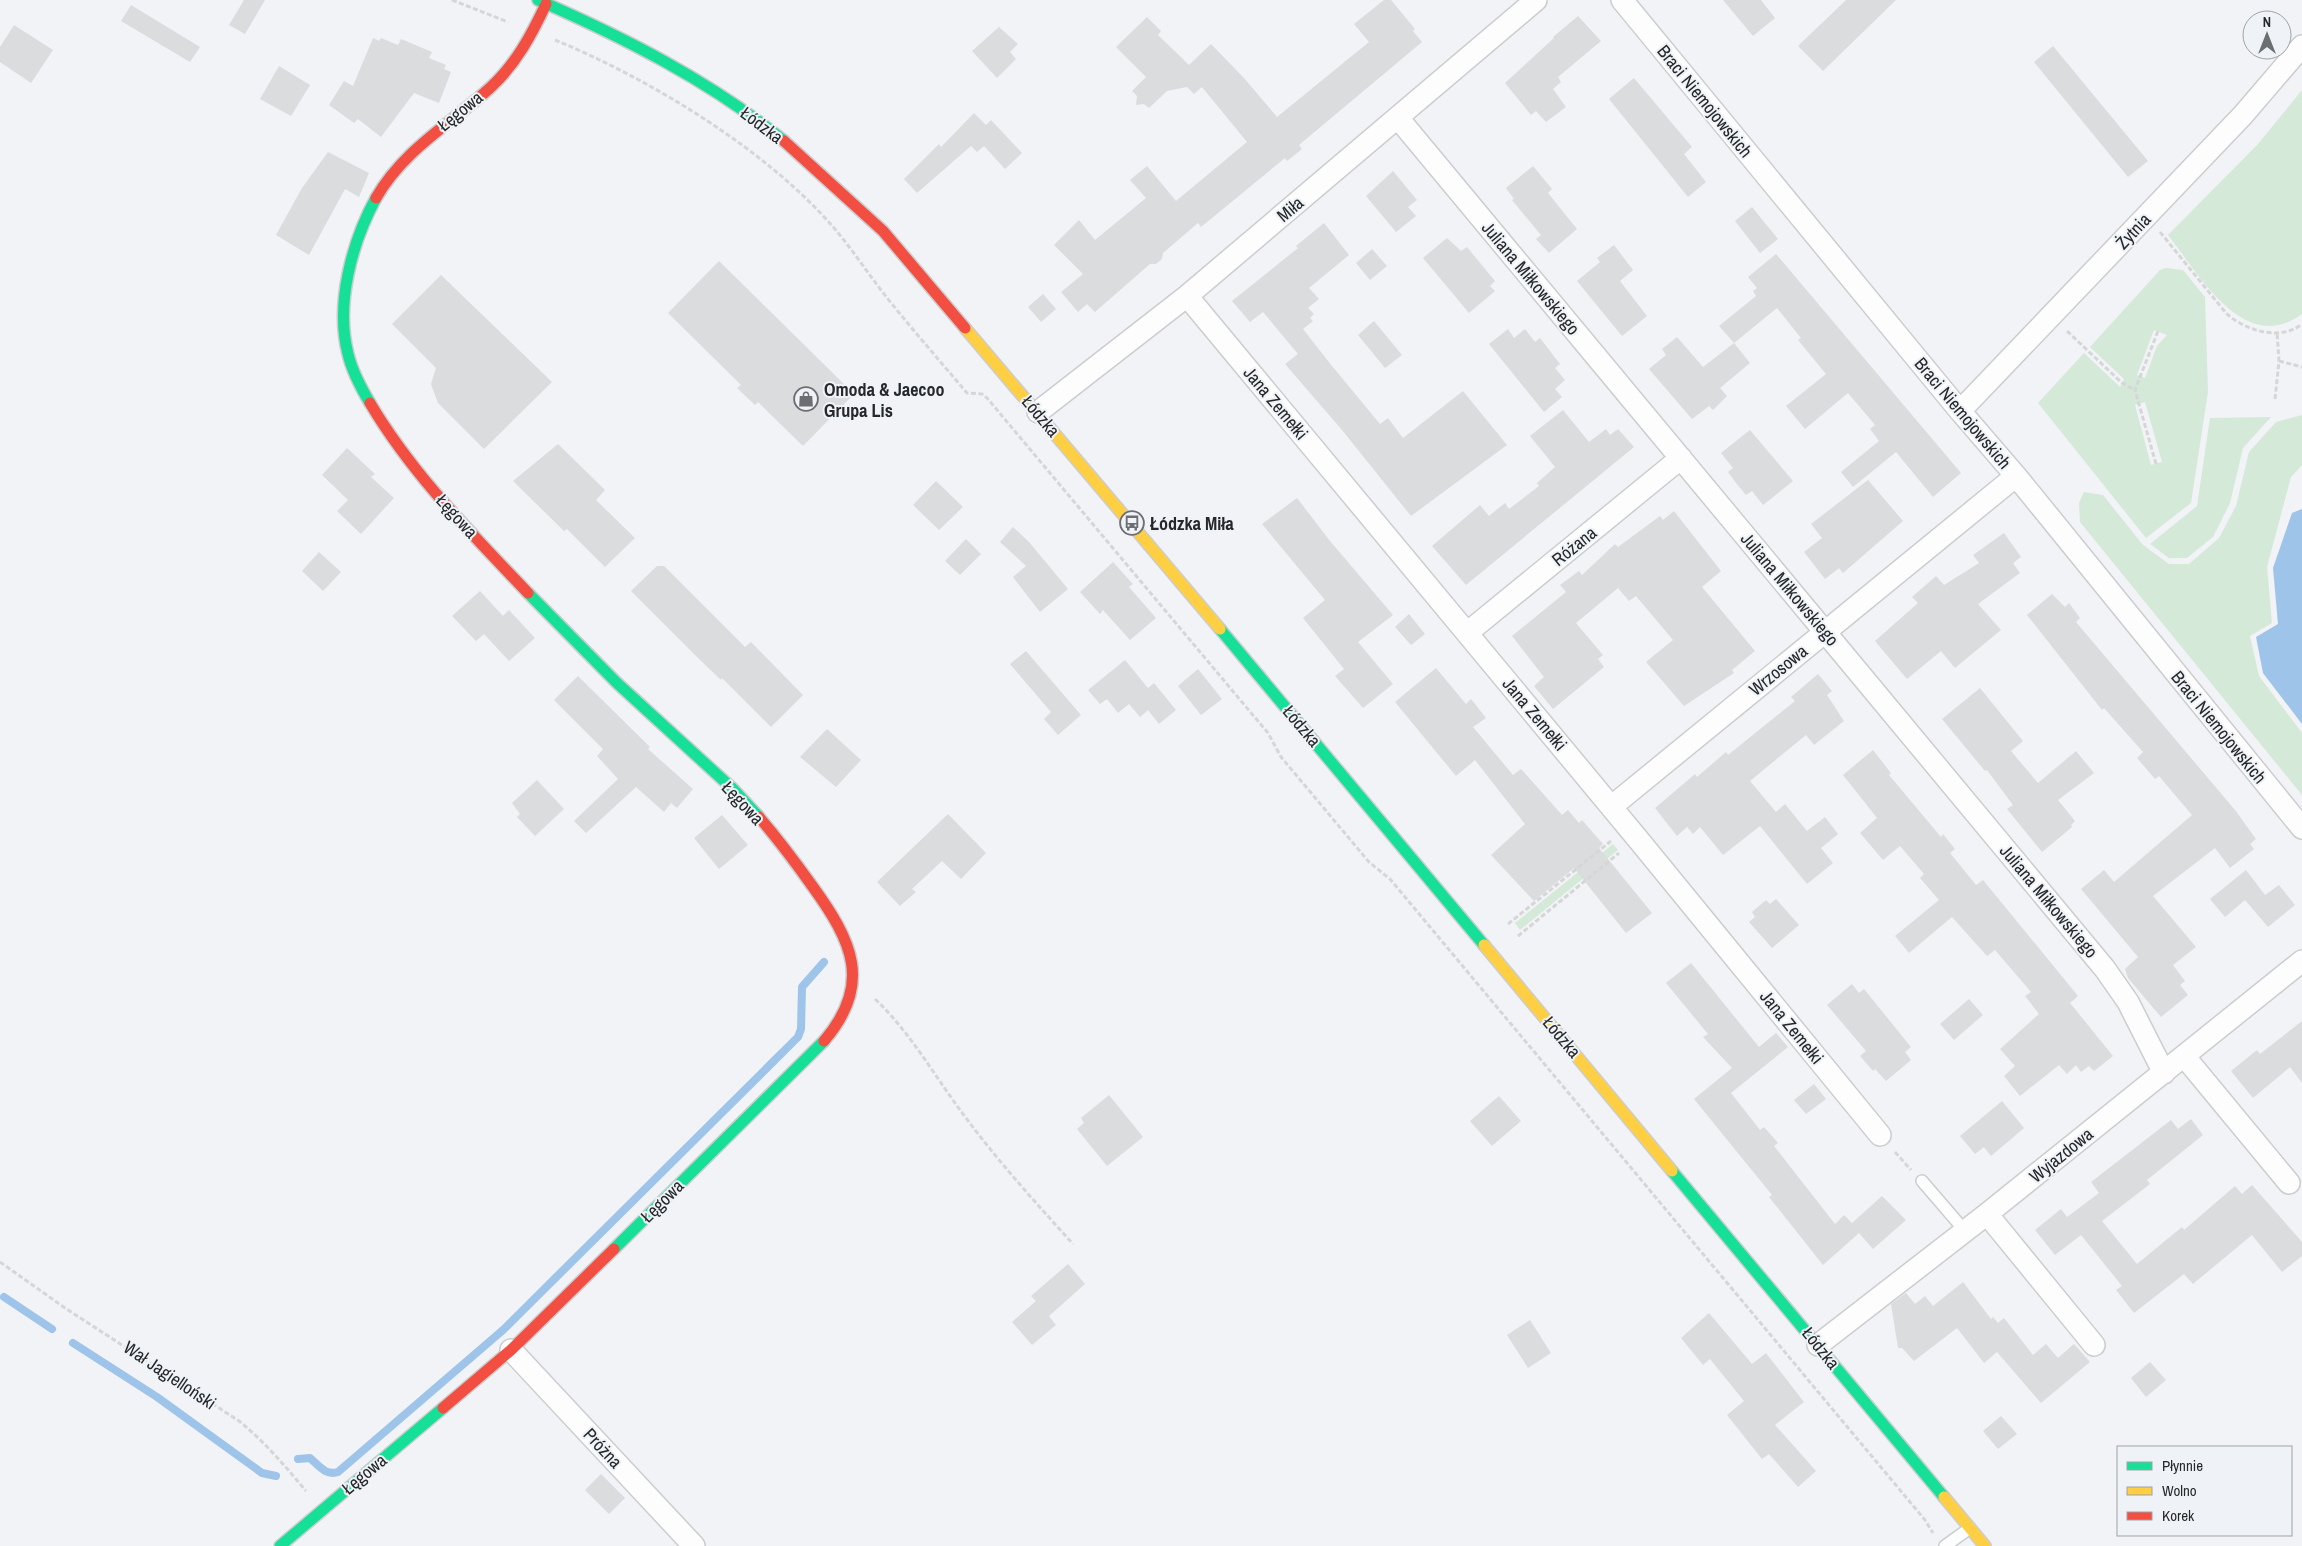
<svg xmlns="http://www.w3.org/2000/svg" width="2302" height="1546" font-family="'Archivo Narrow',sans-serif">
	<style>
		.green { fill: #d4e9d8; fill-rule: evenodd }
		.water { fill: #9ec4e9 }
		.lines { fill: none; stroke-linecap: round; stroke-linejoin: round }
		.stream { stroke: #9ec4e9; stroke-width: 8 }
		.building { fill: #dadcde }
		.lane-casing { stroke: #cccdcf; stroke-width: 14 }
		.street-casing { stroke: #cccdcf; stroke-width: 24 }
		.fast-casing { stroke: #cccdcf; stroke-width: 14 }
		.slow-casing { stroke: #cccdcf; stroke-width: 14 }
		.jam-casing { stroke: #cccdcf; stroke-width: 14 }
		.path { stroke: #d6d6d7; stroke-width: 3; stroke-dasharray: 5 2.5; stroke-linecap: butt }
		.lane { stroke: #fdfdfe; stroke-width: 11 }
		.street { stroke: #fdfdfe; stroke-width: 21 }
		.fast { stroke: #16e098; stroke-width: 11 }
		.slow { stroke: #ffcf43; stroke-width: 11 }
		.jam { stroke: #f24e42; stroke-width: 11 }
		.labels { text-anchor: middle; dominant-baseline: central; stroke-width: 4; stroke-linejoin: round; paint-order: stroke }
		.street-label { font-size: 18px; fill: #262729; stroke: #eff3f8 }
		.poi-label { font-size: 18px; font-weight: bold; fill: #262729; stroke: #eff3f8; text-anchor: start }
	</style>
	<rect width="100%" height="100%" fill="#f1f3f6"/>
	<!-- green -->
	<path class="green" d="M 2302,90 L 2302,314 C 2244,357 2198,273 2168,235 L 2258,144 Z
		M 2166,268 L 2183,270 L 2205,297 L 2208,392 L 2191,503 L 2146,538 L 2038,403 L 2084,353 L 2120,387 L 2124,379 L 2090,347 L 2160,270 ZM 2154,330 L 2167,335 L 2157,346 L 2145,378 L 2137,375 ZM 2145,402 L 2162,462 L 2151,465 L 2135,405 Z
		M 2302,415 L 2302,465 L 2291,477 L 2267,567 L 2272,623 L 2250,636 L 2259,676 L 2302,733 L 2302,795 L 2080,522 L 2079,503 L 2084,492 L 2103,495 L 2143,545 L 2169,564 L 2189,564 L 2219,538 L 2236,506 L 2249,452 L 2276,422 Z
		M 2271,417 L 2243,448 L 2230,503 L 2213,537 L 2187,558 L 2169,558 L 2150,544 L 2197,506 L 2210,418 Z
		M 1613,844 L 1618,850 L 1520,930 L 1515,923 Z"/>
	<!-- water -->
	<path class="water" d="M 2302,509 L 2302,724 L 2263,673 L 2256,637 L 2278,624 L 2273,568 L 2292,513 Z"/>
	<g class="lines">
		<!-- stream -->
		<path class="stream" d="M 4,1297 L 52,1329
			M 73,1343 L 157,1397 L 262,1473 L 276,1476
			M 298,1459 L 310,1458 C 319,1466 326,1476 338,1472 L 503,1330 L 798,1037 L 801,1029 L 802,987 L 824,962"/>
	</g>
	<!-- building -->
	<path class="building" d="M 244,0 L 265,0 L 245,34 L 229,25 Z
		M 1384,0 L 1391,0 L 1415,29 L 1413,31 L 1422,42 L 1299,145 L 1302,149 L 1287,161 L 1285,158 L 1201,227 L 1198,223 L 1163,253 L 1162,259 L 1156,264 L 1150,264 L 1095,312 L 1087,304 L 1078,312 L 1061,292 L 1083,274 L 1054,245 L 1079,220 L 1095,240 L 1146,198 L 1130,180 L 1147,166 L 1176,201 L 1247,142 L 1202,87 L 1194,94 L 1187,87 L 1167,91 L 1149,108 L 1144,104 L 1136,105 L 1137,96 L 1132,91 L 1146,77 L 1116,47 L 1147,17 L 1161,31 L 1158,35 L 1189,65 L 1211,44 L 1244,78 L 1277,117 L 1369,42 L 1354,24 Z
		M 1723,0 L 1761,0 L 1775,18 L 1753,36 Z
		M 1846,0 L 1896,0 L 1823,71 L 1798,46 Z
		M 131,5 L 200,47 L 190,62 L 121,21 Z
		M 1578,16 L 1601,41 L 1558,77 L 1561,82 L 1553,89 L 1566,107 L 1546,122 L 1536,111 L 1531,115 L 1505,83 L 1554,38 L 1553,37 Z
		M 14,25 L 53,50 L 31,83 L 0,62 L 0,47 Z
		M 999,27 L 1018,44 L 1010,52 L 1016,59 L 997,78 L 972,51 Z
		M 373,38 L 379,41 L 381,38 L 398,45 L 401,39 L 432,52 L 429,58 L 446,65 L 444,69 L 451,72 L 439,103 L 414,93 L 381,137 L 358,119 L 354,123 L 329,105 L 344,81 L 353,86 Z
		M 2053,46 L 2148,161 L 2128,177 L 2034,62 Z
		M 279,66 L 310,85 L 291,116 L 260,99 Z
		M 1634,78 L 1692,147 L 1684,154 L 1706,182 L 1688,197 L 1609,99 Z
		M 974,113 L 986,125 L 991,120 L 1022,153 L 1005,169 L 984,146 L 977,152 L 971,146 L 917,193 L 904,179 L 939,144 L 941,147 Z
		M 328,152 L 369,173 L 359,197 L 345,189 L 309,255 L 276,235 L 302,188 Z
		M 1533,166 L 1552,189 L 1548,193 L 1577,229 L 1549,253 L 1536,239 L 1541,235 L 1512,200 L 1514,199 L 1506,188 Z
		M 1393,171 L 1417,200 L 1408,207 L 1416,216 L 1396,232 L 1366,196 Z
		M 1752,207 L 1778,239 L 1760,253 L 1735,221 Z
		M 1324,223 L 1349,255 L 1309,288 L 1319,299 L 1308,308 L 1314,314 L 1310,318 L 1313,321 L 1303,329 L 1332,366 L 1380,424 L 1388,418 L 1403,438 L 1463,391 L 1507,445 L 1411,516 L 1342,430 L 1285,364 L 1298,354 L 1263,312 L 1250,322 L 1232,301 L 1298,248 L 1296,246 Z
		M 1447,238 L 1461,251 L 1467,247 L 1495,281 L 1490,286 L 1495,291 L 1469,313 L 1423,258 Z
		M 1614,245 L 1633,270 L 1620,281 L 1647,316 L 1622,336 L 1577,281 L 1600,262 L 1597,258 Z
		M 1372,249 L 1387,266 L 1370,280 L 1356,263 Z
		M 1776,254 L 1961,473 L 1933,497 L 1896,452 L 1853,487 L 1841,472 L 1879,441 L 1870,429 L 1875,425 L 1848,393 L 1805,429 L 1786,406 L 1826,374 L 1798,340 L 1801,338 L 1777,308 L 1734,343 L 1719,326 L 1756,296 L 1753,291 L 1757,288 L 1748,277 Z
		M 719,261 L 854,394 L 803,446 L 758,402 L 755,405 L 737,388 L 741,385 L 668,313 Z
		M 441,275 L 552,382 L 484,449 L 438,403 L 431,384 L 436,368 L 392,324 Z
		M 1043,294 L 1056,309 L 1041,322 L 1028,307 Z
		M 1374,321 L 1402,355 L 1385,368 L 1358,335 Z
		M 1508,329 L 1514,338 L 1525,329 L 1535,342 L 1540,338 L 1560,364 L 1555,368 L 1565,380 L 1555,389 L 1562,397 L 1544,412 L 1489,344 Z
		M 1677,337 L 1703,367 L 1734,343 L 1750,363 L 1720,388 L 1727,396 L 1713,410 L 1709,406 L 1692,419 L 1649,369 L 1666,355 L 1662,349 Z
		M 1563,410 L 1589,442 L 1606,429 L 1610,435 L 1618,429 L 1634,447 L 1466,585 L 1432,546 L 1480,505 L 1489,516 L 1505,503 L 1509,509 L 1539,486 L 1537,483 L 1555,467 L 1530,436 Z
		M 1750,430 L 1793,481 L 1763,505 L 1752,491 L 1746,495 L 1736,483 L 1728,472 L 1733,468 L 1721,453 Z
		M 558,444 L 605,490 L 596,500 L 635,538 L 605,567 L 567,529 L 564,531 L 513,481 Z
		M 347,448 L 375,474 L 371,477 L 394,498 L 361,534 L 337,511 L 348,500 L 322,475 Z
		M 1868,480 L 1903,521 L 1843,573 L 1839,568 L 1825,579 L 1804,552 L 1822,538 L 1811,524 Z
		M 936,481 L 963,507 L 939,530 L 913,505 Z
		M 1297,498 L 1330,541 L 1393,615 L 1358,642 L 1393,684 L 1363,708 L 1335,676 L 1344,669 L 1303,618 L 1325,600 L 1262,524 Z
		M 1674,511 L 1721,571 L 1702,587 L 1755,651 L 1732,670 L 1734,673 L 1684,706 L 1646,662 L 1673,640 L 1636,596 L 1629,601 L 1618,588 L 1576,623 L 1603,655 L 1598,659 L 1604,667 L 1553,709 L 1534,686 L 1544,677 L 1512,636 L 1566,592 L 1560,585 L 1579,571 L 1582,575 L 1615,544 L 1618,547 L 1660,516 L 1663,520 Z
		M 1013,527 L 1029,542 L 1068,589 L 1040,612 L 1013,577 L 1026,566 L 1000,542 Z
		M 2004,533 L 2021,557 L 2013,563 L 2020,573 L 1978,604 L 2001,630 L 1955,668 L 1941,651 L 1907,679 L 1875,641 L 1918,603 L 1912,597 L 1936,576 L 1944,585 L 1979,563 L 1973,555 Z
		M 966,539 L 981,554 L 960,575 L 945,561 Z
		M 319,552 L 341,572 L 323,591 L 302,571 Z
		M 1113,562 L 1133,584 L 1129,587 L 1156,618 L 1130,640 L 1103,610 L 1100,614 L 1080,592 Z
		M 657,566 L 664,566 L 745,647 L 751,642 L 803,695 L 771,727 L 722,678 L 721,680 L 698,658 L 631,591 Z
		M 480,591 L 503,616 L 509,610 L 535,638 L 509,661 L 484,634 L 476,641 L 452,616 Z
		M 2052,594 L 2065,607 L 2069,603 L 2080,618 L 2076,622 L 2235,810 L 2256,839 L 2250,844 L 2254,849 L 2230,868 L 2215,848 L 2153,896 L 2196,947 L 2173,965 L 2185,981 L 2180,985 L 2188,995 L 2161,1017 L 2128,978 L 2125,969 L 2138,957 L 2081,889 L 2104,870 L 2114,882 L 2192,815 L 2159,776 L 2155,779 L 2137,758 L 2143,752 L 2104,708 L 2102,710 L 2027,615 Z
		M 1409,614 L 1425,634 L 1411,645 L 1395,627 Z
		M 1026,651 L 1081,715 L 1058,735 L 1044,719 L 1051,712 L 1010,664 Z
		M 1125,660 L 1148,688 L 1154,683 L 1176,710 L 1159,724 L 1148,710 L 1140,717 L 1129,704 L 1118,713 L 1107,699 L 1100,704 L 1088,690 Z
		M 1436,668 L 1466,704 L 1471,699 L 1486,718 L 1473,727 L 1513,775 L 1521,769 L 1562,815 L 1568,810 L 1579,823 L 1582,820 L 1603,844 L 1599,848 L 1652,913 L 1626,933 L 1574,868 L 1534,901 L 1491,855 L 1525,824 L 1475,760 L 1456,776 L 1395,702 Z
		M 1198,669 L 1222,699 L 1201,715 L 1178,686 Z
		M 1818,674 L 1832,691 L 1827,695 L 1844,721 L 1814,745 L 1806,735 L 1750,781 L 1776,812 L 1785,804 L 1807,831 L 1825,817 L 1838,834 L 1821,848 L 1833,863 L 1807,884 L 1760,826 L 1723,855 L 1700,827 L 1693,834 L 1687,827 L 1677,836 L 1655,808 L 1695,774 L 1697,777 L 1726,752 L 1728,755 L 1795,701 L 1791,697 Z
		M 578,676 L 650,747 L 648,749 L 693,789 L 677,808 L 671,803 L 664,812 L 636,787 L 586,833 L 574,821 L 618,779 L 597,756 L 603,749 L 554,700 Z
		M 1980,688 L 2023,741 L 2011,751 L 2038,783 L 2076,751 L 2094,773 L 2058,800 L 2075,821 L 2071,825 L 2072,827 L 2042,852 L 2007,809 L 2013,805 L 1987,770 L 1985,771 L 1942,719 Z
		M 827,729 L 861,760 L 836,787 L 800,757 Z
		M 1873,750 L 1891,773 L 1889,775 L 1941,837 L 1943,834 L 1955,849 L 1950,853 L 1976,885 L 1983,880 L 2078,996 L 2070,1003 L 2113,1056 L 2094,1071 L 2089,1066 L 2081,1072 L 2076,1065 L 2067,1074 L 2059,1065 L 2020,1096 L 2004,1076 L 2015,1066 L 2000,1049 L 2039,1014 L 2025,996 L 2031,992 L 1995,950 L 1987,956 L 1952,917 L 1909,953 L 1895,936 L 1939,900 L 1920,878 L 1924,874 L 1900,846 L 1883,860 L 1860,833 L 1877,818 L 1843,775 Z
		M 537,780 L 564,809 L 535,836 L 517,817 L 520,814 L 512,803 Z
		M 948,814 L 986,853 L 961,879 L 942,861 L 912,889 L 916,892 L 900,906 L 877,882 Z
		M 722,815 L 748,845 L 719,869 L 694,838 Z
		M 2246,870 L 2265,895 L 2279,885 L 2295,905 L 2268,927 L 2245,900 L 2225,917 L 2210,899 Z
		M 1776,899 L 1799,925 L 1772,948 L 1749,922 L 1755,917 L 1752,912 L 1766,900 L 1770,904 Z
		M 1691,963 L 1759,1047 L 1776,1033 L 1788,1047 L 1731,1093 L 1760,1130 L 1764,1127 L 1778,1143 L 1774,1146 L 1835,1224 L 1844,1215 L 1852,1223 L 1882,1196 L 1906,1220 L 1873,1249 L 1859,1233 L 1823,1265 L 1769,1197 L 1772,1195 L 1694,1099 L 1732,1068 L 1703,1037 L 1708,1034 L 1666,983 Z
		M 1852,984 L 1859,993 L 1864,989 L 1911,1047 L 1905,1052 L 1911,1060 L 1886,1081 L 1875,1069 L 1873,1071 L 1860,1056 L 1866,1051 L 1827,1005 Z
		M 1969,999 L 1983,1015 L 1954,1040 L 1940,1024 Z
		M 2302,1021 L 2302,1083 L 2290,1067 L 2253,1098 L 2231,1071 L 2257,1050 L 2260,1054 Z
		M 1814,1084 L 1826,1099 L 1806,1114 L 1794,1100 Z
		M 1109,1095 L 1143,1137 L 1107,1166 L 1077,1129 L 1084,1123 L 1081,1118 Z
		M 1499,1096 L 1521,1121 L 1492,1146 L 1470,1121 Z
		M 2002,1101 L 2024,1128 L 1991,1156 L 1984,1147 L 1975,1154 L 1960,1136 Z
		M 2191,1119 L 2203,1135 L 2147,1180 L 2150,1184 L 2102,1221 L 2137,1264 L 2182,1227 L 2184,1230 L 2235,1186 L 2242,1194 L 2252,1185 L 2302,1242 L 2302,1256 L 2282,1272 L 2252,1235 L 2193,1284 L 2184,1274 L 2134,1313 L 2116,1290 L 2122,1286 L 2081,1235 L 2055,1255 L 2035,1230 L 2061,1209 L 2067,1217 L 2099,1193 L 2091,1182 L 2171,1120 L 2178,1129 Z
		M 1068,1264 L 1085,1284 L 1049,1316 L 1056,1325 L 1032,1345 L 1012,1322 L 1036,1301 L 1031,1296 Z
		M 1963,1282 L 1991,1319 L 1993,1317 L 1998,1323 L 2004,1318 L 2033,1355 L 2046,1344 L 2058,1358 L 2074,1344 L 2090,1362 L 2041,1403 L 1997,1352 L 1984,1363 L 1957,1328 L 1914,1361 L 1902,1348 L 1898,1348 L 1891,1304 L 1906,1293 L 1915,1304 L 1925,1296 L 1933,1306 Z
		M 1709,1313 L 1752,1364 L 1766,1353 L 1804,1402 L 1775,1425 L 1816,1471 L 1798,1487 L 1769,1454 L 1762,1459 L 1727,1415 L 1744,1401 L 1710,1359 L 1703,1365 L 1681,1338 Z
		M 1530,1320 L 1551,1353 L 1528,1368 L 1507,1335 Z
		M 2150,1362 L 2166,1380 L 2146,1397 L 2131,1378 Z
		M 2001,1416 L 2017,1434 L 1998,1449 L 1983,1431 Z
		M 601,1474 L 625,1498 L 609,1514 L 585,1490 Z"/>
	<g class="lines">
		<!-- lane casing -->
		<g class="lane-casing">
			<path id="lane" d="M 1922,1181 L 1965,1231
				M 1945,1546 L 1970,1528"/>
		</g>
		<!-- street casing -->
		<g class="street-casing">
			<path id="street" d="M 1622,0 L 1960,411 L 2016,476 L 2302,828
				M 1398,118 L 2105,969 L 2128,1002 L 2164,1073
				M 1187,296 L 1637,838 L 1880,1135
				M 1960,411 L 2243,115 L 2302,46
				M 1038,412 L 1187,296 L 1536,0
				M 1467,633 L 1681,458
				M 1611,807 L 2016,476
				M 2184,1056 L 2289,1183
				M 1987,1214 L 2094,1345
				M 1818,1345 L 1987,1214 L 2302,961
				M 511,1350 L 694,1546"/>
		</g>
		<!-- fast casing -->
		<g class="fast-casing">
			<path id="fast" d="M 538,0 C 625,38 710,81 784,141
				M 370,403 C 361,388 352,371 348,354 C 335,304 352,242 376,198
				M 528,593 L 617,683 L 733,789 L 759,817
				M 1220,629 L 1484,945
				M 1672,1171 L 1944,1497
				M 614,1249 L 824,1041
				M 280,1546 L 443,1408"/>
		</g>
		<!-- slow casing -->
		<g class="slow-casing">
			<path id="slow" d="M 965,328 L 1220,629
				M 1484,945 L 1672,1171
				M 1944,1497 L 1985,1546"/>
		</g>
		<!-- jam casing -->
		<g class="jam-casing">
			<path id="jam" d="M 784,141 L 883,231 L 965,328
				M 376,198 C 404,149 451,124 491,87 C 516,64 532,34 546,4
				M 370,403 C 412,474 471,533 528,593
				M 759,817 C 778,839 796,863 813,887 C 852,941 873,984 824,1041
				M 443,1408 L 511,1350 L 614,1249"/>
		</g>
		<!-- path -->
		<path class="path" d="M 452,0 L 508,22
			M 555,40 C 650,79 767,150 834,228 C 852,249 867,272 884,294 C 911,328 939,360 967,393 L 982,394 L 987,398 L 1268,733 L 1281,757 L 1369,862 L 1390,879 L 1925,1520 L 1933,1533
			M 2160,232 L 2226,313 C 2244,330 2280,342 2302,324
			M 2067,331 L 2122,383 L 2135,390
			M 2279,361 L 2302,367
			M 2275,399 L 2279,361 L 2277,332
			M 2156,464 L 2135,390 L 2158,331
			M 1508,924 L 1611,841
			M 1518,936 L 1619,853
			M 875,999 C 910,1032 934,1075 963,1114 C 997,1160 1035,1202 1073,1244
			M 1895,1152 L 1911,1170
			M 0,1262 L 65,1308 L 239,1421 C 265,1442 285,1466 306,1491"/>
		<!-- lane -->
		<use href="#lane" class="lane"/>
		<!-- street -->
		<use href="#street" class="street"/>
		<!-- fast -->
		<use href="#fast" class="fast"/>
		<!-- slow -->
		<use href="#slow" class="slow"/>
		<!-- jam -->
		<use href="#jam" class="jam"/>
	</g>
	<!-- icons -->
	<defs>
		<g id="shop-ring" transform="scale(1.25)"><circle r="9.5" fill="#eff3f8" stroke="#6d6e71" stroke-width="1.5"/><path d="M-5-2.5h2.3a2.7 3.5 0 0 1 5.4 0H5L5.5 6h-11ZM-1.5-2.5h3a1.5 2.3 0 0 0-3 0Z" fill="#6d6e71"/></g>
		<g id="bus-ring" transform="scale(1.25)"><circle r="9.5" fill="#eff3f8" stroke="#6d6e71" stroke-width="1.5"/><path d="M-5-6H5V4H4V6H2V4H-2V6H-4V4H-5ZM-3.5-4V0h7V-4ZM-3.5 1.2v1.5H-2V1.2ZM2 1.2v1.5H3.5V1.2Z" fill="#6d6e71"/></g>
	</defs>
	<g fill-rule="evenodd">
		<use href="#shop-ring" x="806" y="399"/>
		<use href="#bus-ring" x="1132" y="523"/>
	</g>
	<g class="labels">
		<!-- street labels -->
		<g class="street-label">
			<text transform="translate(1705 101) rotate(51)">Braci Niemojowskich</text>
			<text transform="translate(460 111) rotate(-39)">Łęgowa</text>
			<text transform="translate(762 125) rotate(37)">Łódzka</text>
			<text transform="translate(1290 209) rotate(-40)">Miła</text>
			<text transform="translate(2133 231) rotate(-47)">Żytnia</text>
			<text transform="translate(1531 278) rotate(50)">Juliana Miłkowskiego</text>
			<text transform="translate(1276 403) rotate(50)">Jana Zemełki</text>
			<text transform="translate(1963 413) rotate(50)">Braci Niemojowskich</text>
			<text transform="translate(1041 416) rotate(50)">Łódzka</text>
			<text transform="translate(457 516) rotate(48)">Łęgowa</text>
			<text transform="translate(1574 546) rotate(-39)">Różana</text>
			<text transform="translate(1790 589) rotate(50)">Juliana Miłkowskiego</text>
			<text transform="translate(1778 670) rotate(-39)">Wrzosowa</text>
			<text transform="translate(1535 714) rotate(50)">Jana Zemełki</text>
			<text transform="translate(1302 726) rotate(50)">Łódzka</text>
			<text transform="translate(2219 727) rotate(51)">Braci Niemojowskich</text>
			<text transform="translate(743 803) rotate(47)">Łęgowa</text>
			<text transform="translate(2049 901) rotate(50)">Juliana Miłkowskiego</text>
			<text transform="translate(1792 1027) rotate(51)">Jana Zemełki</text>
			<text transform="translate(1562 1037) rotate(50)">Łódzka</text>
			<text transform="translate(2061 1155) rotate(-39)">Wyjazdowa</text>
			<text transform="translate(662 1201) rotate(-45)">Łęgowa</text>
			<text transform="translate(1821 1348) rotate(51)">Łódzka</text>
			<text transform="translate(170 1375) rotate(34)">Wał Jagielloński</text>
			<text transform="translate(603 1448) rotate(47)">Próżna</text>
			<text transform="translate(364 1474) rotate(-40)">Łęgowa</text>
		</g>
		<!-- poi labels -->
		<g class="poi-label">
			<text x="824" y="389">Omoda &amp; Jaecoo<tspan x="824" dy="21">Grupa Lis</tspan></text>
			<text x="1150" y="523">Łódzka Miła</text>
		</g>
	</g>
	<!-- legend -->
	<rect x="2117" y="1446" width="175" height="90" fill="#eff3f8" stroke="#9fa1a5"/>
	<rect x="2127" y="1462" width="25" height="8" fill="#16e098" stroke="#9fa1a5"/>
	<text x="2162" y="1471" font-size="15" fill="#262729">Płynnie</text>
	<rect x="2127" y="1487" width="25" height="8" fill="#ffcf43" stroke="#9fa1a5"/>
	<text x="2162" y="1496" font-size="15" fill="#262729">Wolno</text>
	<rect x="2127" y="1512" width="25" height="8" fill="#f24e42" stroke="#9fa1a5"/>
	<text x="2162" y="1521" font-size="15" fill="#262729">Korek</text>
	<!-- north arrow -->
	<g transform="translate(2267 35)"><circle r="24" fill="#eff3f8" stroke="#9fa1a5"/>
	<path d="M0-4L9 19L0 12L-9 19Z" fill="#6d6e71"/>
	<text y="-8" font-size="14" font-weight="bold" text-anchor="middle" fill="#262729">N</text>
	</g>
</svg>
